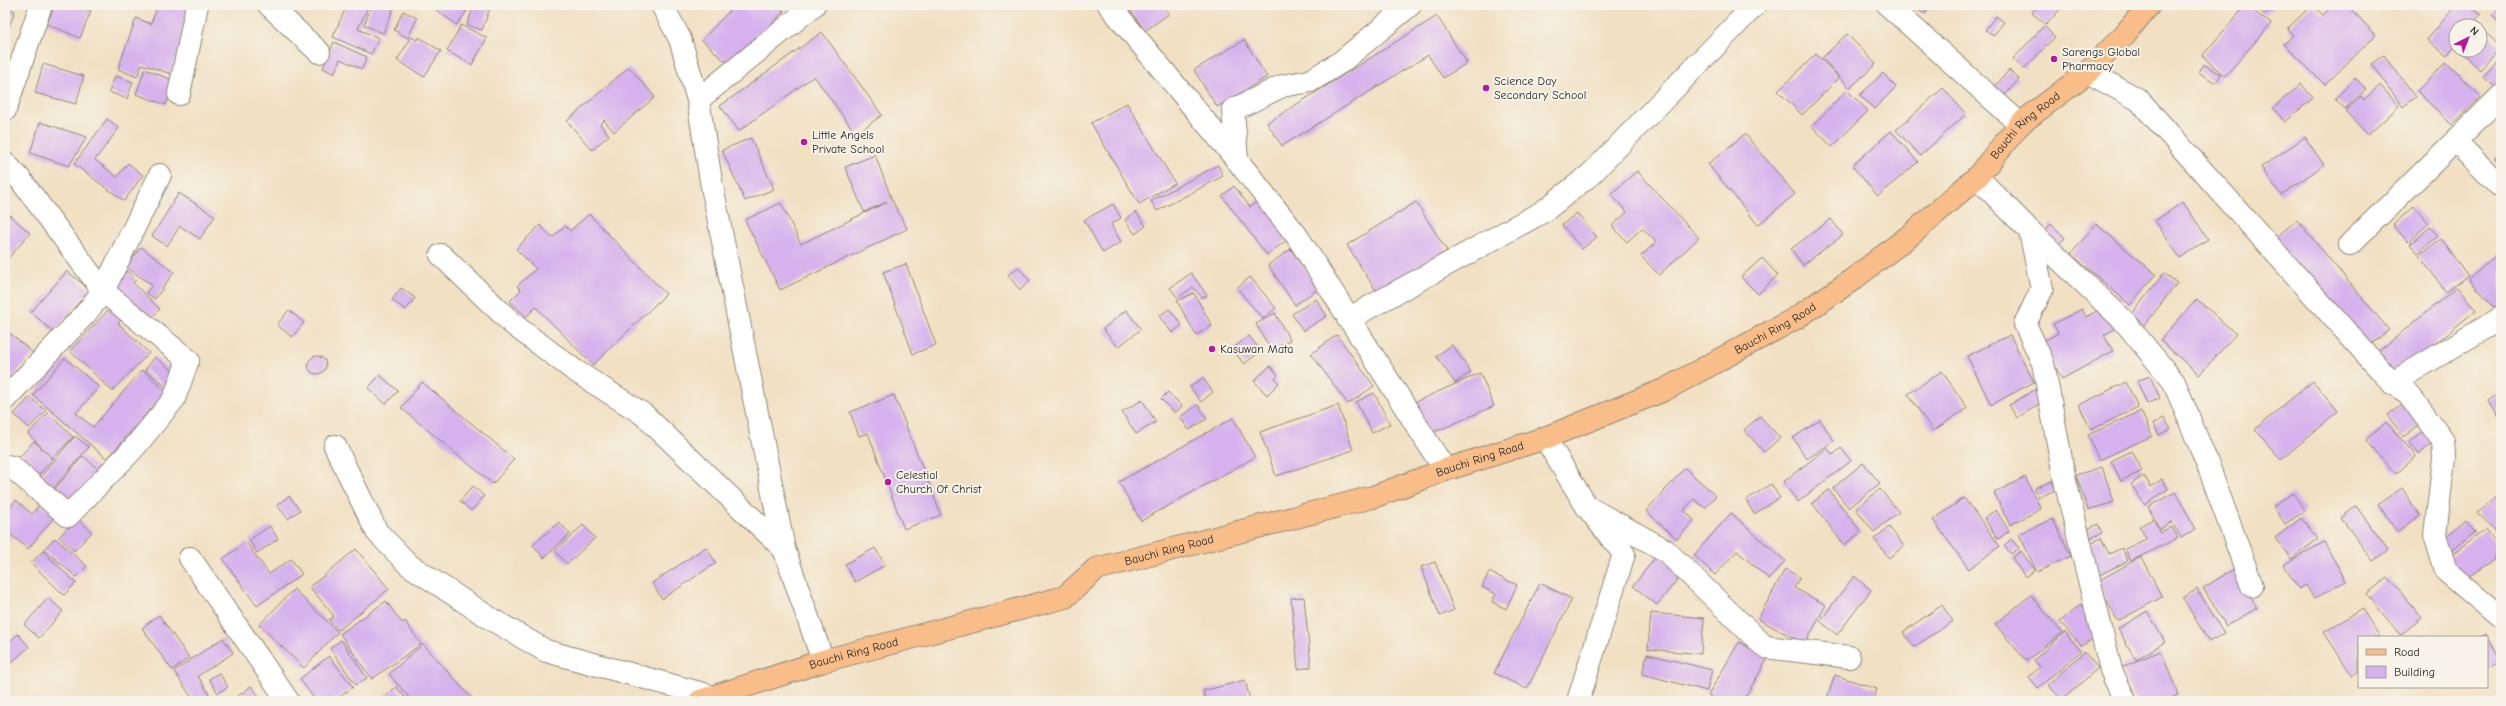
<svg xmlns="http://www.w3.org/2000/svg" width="2506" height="706" font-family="'Comic Neue',sans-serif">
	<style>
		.building { fill: #d7b1ed }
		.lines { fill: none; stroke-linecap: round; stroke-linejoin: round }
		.minor-casing { stroke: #8e8676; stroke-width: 24 }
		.major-casing { stroke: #8e8676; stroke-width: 24 }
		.minor { stroke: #fff; stroke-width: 22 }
		.major { stroke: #f8bd89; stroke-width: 22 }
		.poi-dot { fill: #b5179e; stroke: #f7f3e8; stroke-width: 1.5 }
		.labels { text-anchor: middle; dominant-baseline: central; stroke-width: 4; stroke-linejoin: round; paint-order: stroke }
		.poi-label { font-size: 12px; fill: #2b2b2b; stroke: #f7f3e8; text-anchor: start }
		.street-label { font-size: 12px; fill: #2b2b2b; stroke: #f7f3e8 }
	</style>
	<rect width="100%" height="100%" fill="#f7f3e8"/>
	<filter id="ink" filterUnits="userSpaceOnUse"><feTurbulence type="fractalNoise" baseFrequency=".025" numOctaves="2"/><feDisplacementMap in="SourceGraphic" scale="8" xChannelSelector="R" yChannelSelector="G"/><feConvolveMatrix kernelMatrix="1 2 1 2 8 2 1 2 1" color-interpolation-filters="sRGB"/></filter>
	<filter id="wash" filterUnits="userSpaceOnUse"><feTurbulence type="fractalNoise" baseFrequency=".012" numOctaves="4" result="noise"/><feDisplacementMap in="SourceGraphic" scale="16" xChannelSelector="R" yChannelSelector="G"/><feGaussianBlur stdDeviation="0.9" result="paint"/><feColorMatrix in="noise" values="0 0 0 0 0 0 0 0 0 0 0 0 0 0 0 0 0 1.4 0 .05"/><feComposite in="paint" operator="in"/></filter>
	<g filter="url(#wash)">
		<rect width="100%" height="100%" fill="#f1e0c2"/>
		<g id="blocks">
			<!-- building -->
			<path class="building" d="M 55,5 L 76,5 L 91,11 L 80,38 L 47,24 Z
				M 143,5 L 196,5 L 171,74 L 142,64 L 137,77 L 118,69 L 136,18 L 151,24 L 156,10 Z
				M 347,5 L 369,5 L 358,29 L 379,38 L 371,54 L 333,37 Z
				M 372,5 L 395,5 L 383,33 L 364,25 Z
				M 439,5 L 462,5 L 468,9 L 457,25 L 435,9 Z
				M 474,5 L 491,5 L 482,30 L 467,25 Z
				M 735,5 L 778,5 L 784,11 L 731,67 L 702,40 Z
				M 1127,5 L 1163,5 L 1169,14 L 1145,31 Z
				M 1915,5 L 1930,5 L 1925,14 L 1914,8 Z
				M 2038,5 L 2064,5 L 2046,25 L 2032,13 Z
				M 2246,5 L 2271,24 L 2225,76 L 2202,56 Z
				M 2255,5 L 2276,5 L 2264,15 Z
				M 2312,5 L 2323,15 L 2334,5 L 2347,5 L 2376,35 L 2325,85 L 2284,44 L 2293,35 L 2287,29 Z
				M 2456,5 L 2470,5 L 2481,14 L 2471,26 L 2456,26 L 2456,48 L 2454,46 L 2447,56 L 2427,40 Z
				M 2501,6 L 2501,23 L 2492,15 Z
				M 5,7 L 15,11 L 5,37 Z
				M 403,11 L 417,18 L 408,38 L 394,30 Z
				M 1437,16 L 1467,63 L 1443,78 L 1428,55 L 1282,146 L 1267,123 Z
				M 1996,16 L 2004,22 L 1993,36 L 1985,30 Z
				M 461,25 L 487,38 L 472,65 L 447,51 Z
				M 2044,26 L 2055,37 L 2024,69 L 2013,59 Z
				M 2480,27 L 2501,47 L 2480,70 L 2459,50 L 2480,50 Z
				M 822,32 L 882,115 L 856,134 L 814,76 L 739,131 L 720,106 Z
				M 1847,34 L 1876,64 L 1850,88 L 1822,58 Z
				M 412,37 L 417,40 L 419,37 L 441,51 L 424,77 L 397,60 Z
				M 1244,40 L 1267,77 L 1217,107 L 1194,70 Z
				M 334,42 L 367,57 L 362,69 L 340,59 L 334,74 L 323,68 Z
				M 1816,54 L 1839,78 L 1802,115 L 1778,91 Z
				M 2384,55 L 2416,97 L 2403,107 L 2371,64 Z
				M 2501,57 L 2501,84 L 2497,89 L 2483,77 Z
				M 2446,62 L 2481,97 L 2452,125 L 2417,91 Z
				M 43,64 L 84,76 L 76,104 L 35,93 Z
				M 2203,64 L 2221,74 L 2216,83 L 2198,72 Z
				M 629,67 L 655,97 L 614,132 L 604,120 L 600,124 L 609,135 L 592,150 L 567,121 Z
				M 145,69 L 175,81 L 166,105 L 136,94 Z
				M 2009,70 L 2019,79 L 2004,96 L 1994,88 Z
				M 1883,73 L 1896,87 L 1874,109 L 1860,95 Z
				M 115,76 L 133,82 L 127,99 L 109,92 Z
				M 2355,78 L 2366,89 L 2345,109 L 2335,99 Z
				M 2301,84 L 2313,98 L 2285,122 L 2273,108 Z
				M 2380,85 L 2399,106 L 2368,135 L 2345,111 L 2361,96 L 2364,100 Z
				M 1943,88 L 1966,114 L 1920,156 L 1896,130 Z
				M 1847,90 L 1868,111 L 1832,147 L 1812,126 Z
				M 1127,103 L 1175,183 L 1139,204 L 1091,123 Z
				M 107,119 L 119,128 L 95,160 L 117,177 L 128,163 L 143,175 L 124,201 L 74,164 Z
				M 40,122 L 87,137 L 69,166 L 30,153 Z
				M 1891,131 L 1918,162 L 1878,196 L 1852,166 Z
				M 1745,134 L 1795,194 L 1758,225 L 1708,164 Z
				M 2305,137 L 2324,165 L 2281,195 L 2261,167 Z
				M 751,138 L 774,189 L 745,201 L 722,150 Z
				M 2501,150 L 2501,164 L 2494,158 Z
				M 875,155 L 892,200 L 907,229 L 780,290 L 745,220 L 781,203 L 801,244 L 887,202 L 864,212 L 845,167 Z
				M 1218,165 L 1223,176 L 1157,211 L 1151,201 Z
				M 1637,171 L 1699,238 L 1659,275 L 1641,256 L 1656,242 L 1642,228 L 1627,242 L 1612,226 L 1627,212 L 1611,194 Z
				M 1234,186 L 1250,207 L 1261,198 L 1291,237 L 1267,255 L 1222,196 Z
				M 179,193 L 215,216 L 200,239 L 180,226 L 167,246 L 152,236 Z
				M 1416,202 L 1447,251 L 1378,294 L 1347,245 Z
				M 2183,202 L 2208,239 L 2180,258 L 2155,221 Z
				M 1113,204 L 1121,218 L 1111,224 L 1121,242 L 1103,253 L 1084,220 Z
				M 2414,206 L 2429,223 L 2408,242 L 2393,225 Z
				M 1136,212 L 1146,226 L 1135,234 L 1125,220 Z
				M 1577,213 L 1597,237 L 1582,249 L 1562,225 Z
				M 589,214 L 666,294 L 593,365 L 536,307 L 526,317 L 510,301 L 521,290 L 517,286 L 536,269 L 516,249 L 540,225 L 552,238 L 565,226 L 570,231 Z
				M 9,215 L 30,233 L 5,262 L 5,220 Z
				M 1831,219 L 1843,235 L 1803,265 L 1791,249 Z
				M 2297,220 L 2389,330 L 2365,349 L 2274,239 Z
				M 2051,224 L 2065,238 L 2059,244 L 2045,230 Z
				M 2096,224 L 2156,274 L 2130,305 L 2071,254 Z
				M 2430,227 L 2438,236 L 2418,253 L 2410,244 Z
				M 2441,239 L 2468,276 L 2446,292 L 2419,255 Z
				M 141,247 L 174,272 L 155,299 L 146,293 L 152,285 L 126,267 Z
				M 1291,249 L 1318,289 L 1295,305 L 1268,265 Z
				M 2501,251 L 2501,315 L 2469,279 Z
				M 1762,258 L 1778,275 L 1758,294 L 1741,277 Z
				M 906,264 L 936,345 L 913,354 L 883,272 Z
				M 1018,267 L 1030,281 L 1020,290 L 1008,275 Z
				M 67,271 L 90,290 L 53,332 L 31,312 Z
				M 127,271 L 136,280 L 133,283 L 160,309 L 149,320 L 113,286 Z
				M 1191,273 L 1207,295 L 1202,298 L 1193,287 L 1178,298 L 1170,288 Z
				M 2164,273 L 2177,283 L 2145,325 L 2132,314 Z
				M 1250,277 L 1276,308 L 1263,319 L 1237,288 Z
				M 2457,287 L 2476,310 L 2392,379 L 2373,356 Z
				M 401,288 L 415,298 L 406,310 L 392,300 Z
				M 1194,293 L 1212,326 L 1196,335 L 1177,301 Z
				M 1316,299 L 1327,316 L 1303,331 L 1292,314 Z
				M 2197,299 L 2236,334 L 2199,375 L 2160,340 Z
				M 113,305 L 125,316 L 118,323 L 149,353 L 112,391 L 70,351 Z
				M 2104,307 L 2116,328 L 2104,335 L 2113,351 L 2062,379 L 2042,342 L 2058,333 L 2053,324 L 2082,309 L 2086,317 Z
				M 1169,309 L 1182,325 L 1172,333 L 1159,316 Z
				M 289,310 L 304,323 L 292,337 L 277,325 Z
				M 1126,310 L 1141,329 L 1118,347 L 1103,329 Z
				M 1275,313 L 1290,340 L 1271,350 L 1256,324 Z
				M 5,329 L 33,353 L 12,378 L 5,372 Z
				M 1337,335 L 1374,386 L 1348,404 L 1311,354 Z
				M 2010,335 L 2034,382 L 1991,405 L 1967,356 Z
				M 1249,336 L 1261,351 L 1244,364 L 1232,349 Z
				M 1452,345 L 1471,372 L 1455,383 L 1436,356 Z
				M308 365a9 9 0 1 1 18 0a9 9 0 1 1-18 0Z
				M 155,357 L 179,376 L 169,389 L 145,370 Z
				M 65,358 L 99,387 L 76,413 L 93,427 L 142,370 L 166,391 L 107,459 L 33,395 Z
				M 1270,366 L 1278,375 L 1275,378 L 1279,383 L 1267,395 L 1254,381 Z
				M 1942,371 L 1967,408 L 1933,431 L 1908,394 Z
				M 1480,373 L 1494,406 L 1430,434 L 1415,402 Z
				M 380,375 L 398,391 L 386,404 L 368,388 Z
				M 2150,376 L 2160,398 L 2147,404 L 2137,381 Z
				M 1203,378 L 1213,392 L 1201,402 L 1190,387 Z
				M 2313,381 L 2338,411 L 2281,460 L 2255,429 Z
				M 422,382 L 514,459 L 493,484 L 401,408 Z
				M 2126,382 L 2138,407 L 2091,430 L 2079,405 Z
				M 2041,386 L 2049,398 L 2017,418 L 2009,405 Z
				M 1168,392 L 1182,406 L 1175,413 L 1161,399 Z
				M 2501,392 L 2501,420 L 2488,401 Z
				M 1374,393 L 1390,424 L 1372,433 L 1356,402 Z
				M 894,395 L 941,515 L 904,529 L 868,433 L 859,436 L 850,412 Z
				M 30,397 L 46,411 L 29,428 L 14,414 Z
				M 1142,400 L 1156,422 L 1136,434 L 1122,412 Z
				M 2407,401 L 2423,423 L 2404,437 L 2387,415 Z
				M 1198,405 L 1207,419 L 1189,430 L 1180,417 Z
				M 1338,405 L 1353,450 L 1276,476 L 1260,432 Z
				M 2141,411 L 2152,436 L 2099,460 L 2088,435 Z
				M 48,413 L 73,437 L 53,458 L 28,434 Z
				M 1760,416 L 1780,438 L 1764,452 L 1744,430 Z
				M 1233,418 L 1255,457 L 1141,521 L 1119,482 Z
				M 2164,418 L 2171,429 L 2159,435 L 2153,424 Z
				M 1820,420 L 1834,441 L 1807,459 L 1793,438 Z
				M 2386,422 L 2416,456 L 2396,474 L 2366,440 Z
				M 2427,428 L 2437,440 L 2419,454 L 2409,443 Z
				M 75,436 L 89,447 L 51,491 L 38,480 Z
				M 34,441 L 53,459 L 35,479 L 15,462 Z
				M 1827,448 L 1833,455 L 1841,448 L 1851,461 L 1798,502 L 1783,482 Z
				M 2132,451 L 2142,471 L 2121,481 L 2111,461 Z
				M 83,456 L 98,469 L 68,504 L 53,491 Z
				M 1863,463 L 1880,483 L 1849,508 L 1833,488 Z
				M 2102,467 L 2114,502 L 2088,510 L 2076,475 Z
				M 1685,468 L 1716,496 L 1705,508 L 1694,499 L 1684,510 L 1694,520 L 1677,539 L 1646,511 Z
				M 2144,476 L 2151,487 L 2162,479 L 2168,489 L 2145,505 L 2131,484 Z
				M 2025,477 L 2041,509 L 2010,525 L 1994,493 Z
				M 2052,481 L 2056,490 L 2039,497 L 2035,488 Z
				M 1771,484 L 1780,498 L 1754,514 L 1746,500 Z
				M 473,486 L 484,496 L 471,511 L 460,501 Z
				M 2402,488 L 2420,516 L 2397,532 L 2378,504 Z
				M 1880,489 L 1899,512 L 1874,532 L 1856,509 Z
				M 1829,490 L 1861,532 L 1844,545 L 1812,503 Z
				M 2175,492 L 2196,529 L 2181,538 L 2172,522 L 2160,529 L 2148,507 Z
				M 2501,492 L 2501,503 L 2495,497 Z
				M 2293,493 L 2305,511 L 2285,524 L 2273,506 Z
				M 289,496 L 300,510 L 288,519 L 277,505 Z
				M 1964,498 L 2000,546 L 1969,569 L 1933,520 Z
				M 2495,498 L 2501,505 L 2501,534 L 2499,536 L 2478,512 Z
				M 16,500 L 32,514 L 40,504 L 55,516 L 28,549 L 5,530 L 5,514 Z
				M 2356,506 L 2388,550 L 2373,561 L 2341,518 Z
				M 1996,510 L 2009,531 L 1998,539 L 1984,518 Z
				M 1731,513 L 1785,561 L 1769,579 L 1737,551 L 1715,575 L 1694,555 Z
				M 77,518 L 92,532 L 74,551 L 59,537 Z
				M 2301,518 L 2318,539 L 2291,559 L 2275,538 Z
				M 2053,519 L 2071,556 L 2037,572 L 2019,534 Z
				M 2153,519 L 2160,532 L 2172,527 L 2178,538 L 2131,561 L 2125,549 L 2146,539 L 2140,526 Z
				M 2466,520 L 2475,532 L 2449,553 L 2439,542 Z
				M 559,522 L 570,534 L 544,558 L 533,545 Z
				M 2098,524 L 2102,533 L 2086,540 L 2082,532 Z
				M 583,525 L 595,538 L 567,564 L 555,551 Z
				M 270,526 L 278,539 L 257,553 L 249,540 Z
				M 1889,527 L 1904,546 L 1889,558 L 1874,539 Z
				M 2485,530 L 2501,551 L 2493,557 L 2495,559 L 2462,582 L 2448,558 Z
				M 5,532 L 11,538 L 5,544 Z
				M 55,538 L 87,566 L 76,577 L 44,549 Z
				M 2101,538 L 2109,554 L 2122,548 L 2128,561 L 2097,576 L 2083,547 Z
				M 2011,539 L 2019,548 L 2011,554 L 2004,546 Z
				M 246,542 L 269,574 L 291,559 L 302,574 L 257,606 L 223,559 Z
				M 2324,542 L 2346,581 L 2314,599 L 2306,585 L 2299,589 L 2283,565 Z
				M 706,547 L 716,563 L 662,599 L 652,583 Z
				M 875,548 L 885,565 L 855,582 L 845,564 Z
				M 356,549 L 389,589 L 339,630 L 329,620 L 334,616 L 310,587 Z
				M 43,551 L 76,583 L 64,595 L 31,563 Z
				M 2021,551 L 2035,570 L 2025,577 L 2012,558 Z
				M 1658,554 L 1682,574 L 1657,605 L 1633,586 Z
				M 2141,557 L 2162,597 L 2118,621 L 2096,582 Z
				M 1435,562 L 1454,610 L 1440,616 L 1421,567 Z
				M 1785,569 L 1800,577 L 1794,588 L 1826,605 L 1805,644 L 1758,619 Z
				M 2234,569 L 2257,608 L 2226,626 L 2203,588 Z
				M 1489,572 L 1517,585 L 1506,609 L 1492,602 L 1496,594 L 1482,587 Z
				M 1854,576 L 1871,590 L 1837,635 L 1820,621 Z
				M 2388,577 L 2422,618 L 2400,635 L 2367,594 Z
				M 1540,583 L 1572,599 L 1527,689 L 1494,673 Z
				M 294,589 L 338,632 L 304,668 L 259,625 Z
				M 2197,589 L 2224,633 L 2209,642 L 2183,598 Z
				M 2031,595 L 2062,633 L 2026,661 L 1995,624 Z
				M 1304,597 L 1311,667 L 1298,669 L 1291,598 Z
				M 48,598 L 63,611 L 39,638 L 24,625 Z
				M 386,601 L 402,623 L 405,621 L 421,644 L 372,679 L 340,634 Z
				M 2081,604 L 2090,616 L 2086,619 L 2099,635 L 2082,646 L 2060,622 Z
				M 1942,605 L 1953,621 L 1914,647 L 1903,632 Z
				M 2362,609 L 2380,637 L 2359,637 L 2359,671 L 2352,676 L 2324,632 Z
				M 2147,611 L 2165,642 L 2136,660 L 2118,629 Z
				M 1651,613 L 1704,618 L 1701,654 L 1648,649 Z
				M 159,615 L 189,658 L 172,670 L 142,628 Z
				M 2065,632 L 2081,651 L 2038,688 L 2029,677 L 2040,667 L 2034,660 Z
				M 18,634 L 29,647 L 10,664 L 5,659 L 5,646 Z
				M 2486,634 L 2501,661 L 2487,669 L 2487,637 L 2480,637 Z
				M 223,638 L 233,653 L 198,676 L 213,701 L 194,701 L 174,671 Z
				M 341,640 L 367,678 L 356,685 L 330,648 Z
				M 1739,642 L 1768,658 L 1743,701 L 1718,701 L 1708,695 Z
				M 423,644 L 472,699 L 470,701 L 412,701 L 389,674 Z
				M 2161,651 L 2178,695 L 2163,701 L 2135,701 L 2121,667 Z
				M 2084,652 L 2098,668 L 2062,700 L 2048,685 Z
				M 1647,654 L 1712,670 L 1707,691 L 1642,674 Z
				M 329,656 L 353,687 L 334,701 L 316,701 L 300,679 Z
				M 219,673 L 228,687 L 218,693 L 209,679 Z
				M 1835,675 L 1877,689 L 1873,701 L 1826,701 Z
				M 1245,680 L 1250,700 L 1206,701 L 1203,691 Z
				M 251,686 L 263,701 L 232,701 Z
				M 396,687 L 408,701 L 379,701 Z
				M 1300,697 L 1300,701 L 1269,701 L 1269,699 Z"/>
		</g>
	</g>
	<g filter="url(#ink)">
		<use href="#blocks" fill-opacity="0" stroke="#8e8676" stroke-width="1"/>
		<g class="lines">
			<!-- minor casing -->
			<g class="minor-casing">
				<path id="minor" d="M 269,5 L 319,52
					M 662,5 L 680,39 L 698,100 L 711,181 L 784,549 L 823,661
					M 1109,5 L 1237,160 L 1297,236 L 1445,470
					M 1888,5 L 2020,124
					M 2088,72 L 2139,100 L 2392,383 L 2408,393 L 2443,441 L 2444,458 L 2435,535 L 2446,571 L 2501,618
					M 179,94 L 197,5
					M 698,100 L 814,5
					M 5,110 L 41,5
					M 2455,141 L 2501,187
					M 1237,160 L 1233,110 L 1282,86 L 1310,81 L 1341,62 L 1410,5
					M 5,163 L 20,179 L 103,291 L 86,313 L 5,399
					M 1977,177 L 2030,231 L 2042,289 L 2025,324 L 2043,363 L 2065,481 L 2111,670 L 2125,701
					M 2030,231 L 2124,321 L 2174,382 L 2211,473 L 2252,586
					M 2350,244 L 2501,96
					M 441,255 L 514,325 L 574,370 L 643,414 L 784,549
					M 1348,319 L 1544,211 L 1591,174 L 1755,5
					M 2392,383 L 2501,318
					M 1545,438 L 1587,507 L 1624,554 L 1578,701
					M 335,446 L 377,532 L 409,565 L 491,619 L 546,651 L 711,696
					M 5,466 L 12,467 L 68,516 L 133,449 L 174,399 L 188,360 L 103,291 L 160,175
					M 1587,507 L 1665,550 L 1765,647 L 1849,657
					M 190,558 L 288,701"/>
			</g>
			<!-- major casing -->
			<g class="major-casing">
				<g id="major">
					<path id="s1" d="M 700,701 L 823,661 L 1065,597 L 1096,569 L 1373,497 L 1445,470 L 1545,438 L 1664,390 L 1796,318 L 1852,280 L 1913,233 L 1977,177 L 2020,124 L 2088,72 L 2125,34 L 2149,5"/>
				</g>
			</g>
			<!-- minor -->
			<use href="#minor" class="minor"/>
			<!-- major -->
			<use href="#major" class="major"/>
		</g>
	</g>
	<!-- markers -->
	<g class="poi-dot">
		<circle cx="2054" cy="59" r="4"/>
		<circle cx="1486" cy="88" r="4"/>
		<circle cx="804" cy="142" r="4"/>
		<circle cx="1212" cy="349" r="4"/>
		<circle cx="888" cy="482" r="4"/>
	</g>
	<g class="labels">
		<!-- poi labels -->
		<g class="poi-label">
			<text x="2062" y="52">Sarengs Global<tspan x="2062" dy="14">Pharmacy</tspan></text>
			<text x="1494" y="81">Science Day<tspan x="1494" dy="14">Secondary School</tspan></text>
			<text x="812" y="135">Little Angels<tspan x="812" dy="14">Private School</tspan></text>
			<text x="1220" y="349">Kasuwan Mata</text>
			<text x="896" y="475">Celestial<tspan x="896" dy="14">Church Of Christ</tspan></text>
		</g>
		<!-- street labels -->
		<g class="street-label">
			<text stroke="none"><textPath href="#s1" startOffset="1469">Bauchi Ring Road</textPath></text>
			<text stroke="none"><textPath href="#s1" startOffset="1145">Bauchi Ring Road</textPath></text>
			<text stroke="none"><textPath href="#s1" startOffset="821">Bauchi Ring Road</textPath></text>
			<text stroke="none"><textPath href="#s1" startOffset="497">Bauchi Ring Road</textPath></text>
			<text stroke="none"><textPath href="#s1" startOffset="161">Bauchi Ring Road</textPath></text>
		</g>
	</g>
	<!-- margin -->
	<rect width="2506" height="706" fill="none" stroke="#f7f3e8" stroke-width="20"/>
	<!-- legend -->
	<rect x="2358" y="636" width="130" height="52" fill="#f7f3e8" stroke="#a5a39c"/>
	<rect x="2366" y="649" width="20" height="6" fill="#f8bd89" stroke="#a5a39c"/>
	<text x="2394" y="656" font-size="12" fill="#2b2b2b">Road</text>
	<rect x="2366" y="666" width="20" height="12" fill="#d7b1ed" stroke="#a5a39c"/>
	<text x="2394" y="676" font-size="12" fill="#2b2b2b">Building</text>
	<!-- north arrow -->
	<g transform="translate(2468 38) rotate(42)"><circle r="19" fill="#f7f3e8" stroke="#a5a39c"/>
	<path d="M0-3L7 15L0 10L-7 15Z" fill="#b5179e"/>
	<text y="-6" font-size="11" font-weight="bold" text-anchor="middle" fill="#2b2b2b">N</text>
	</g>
</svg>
